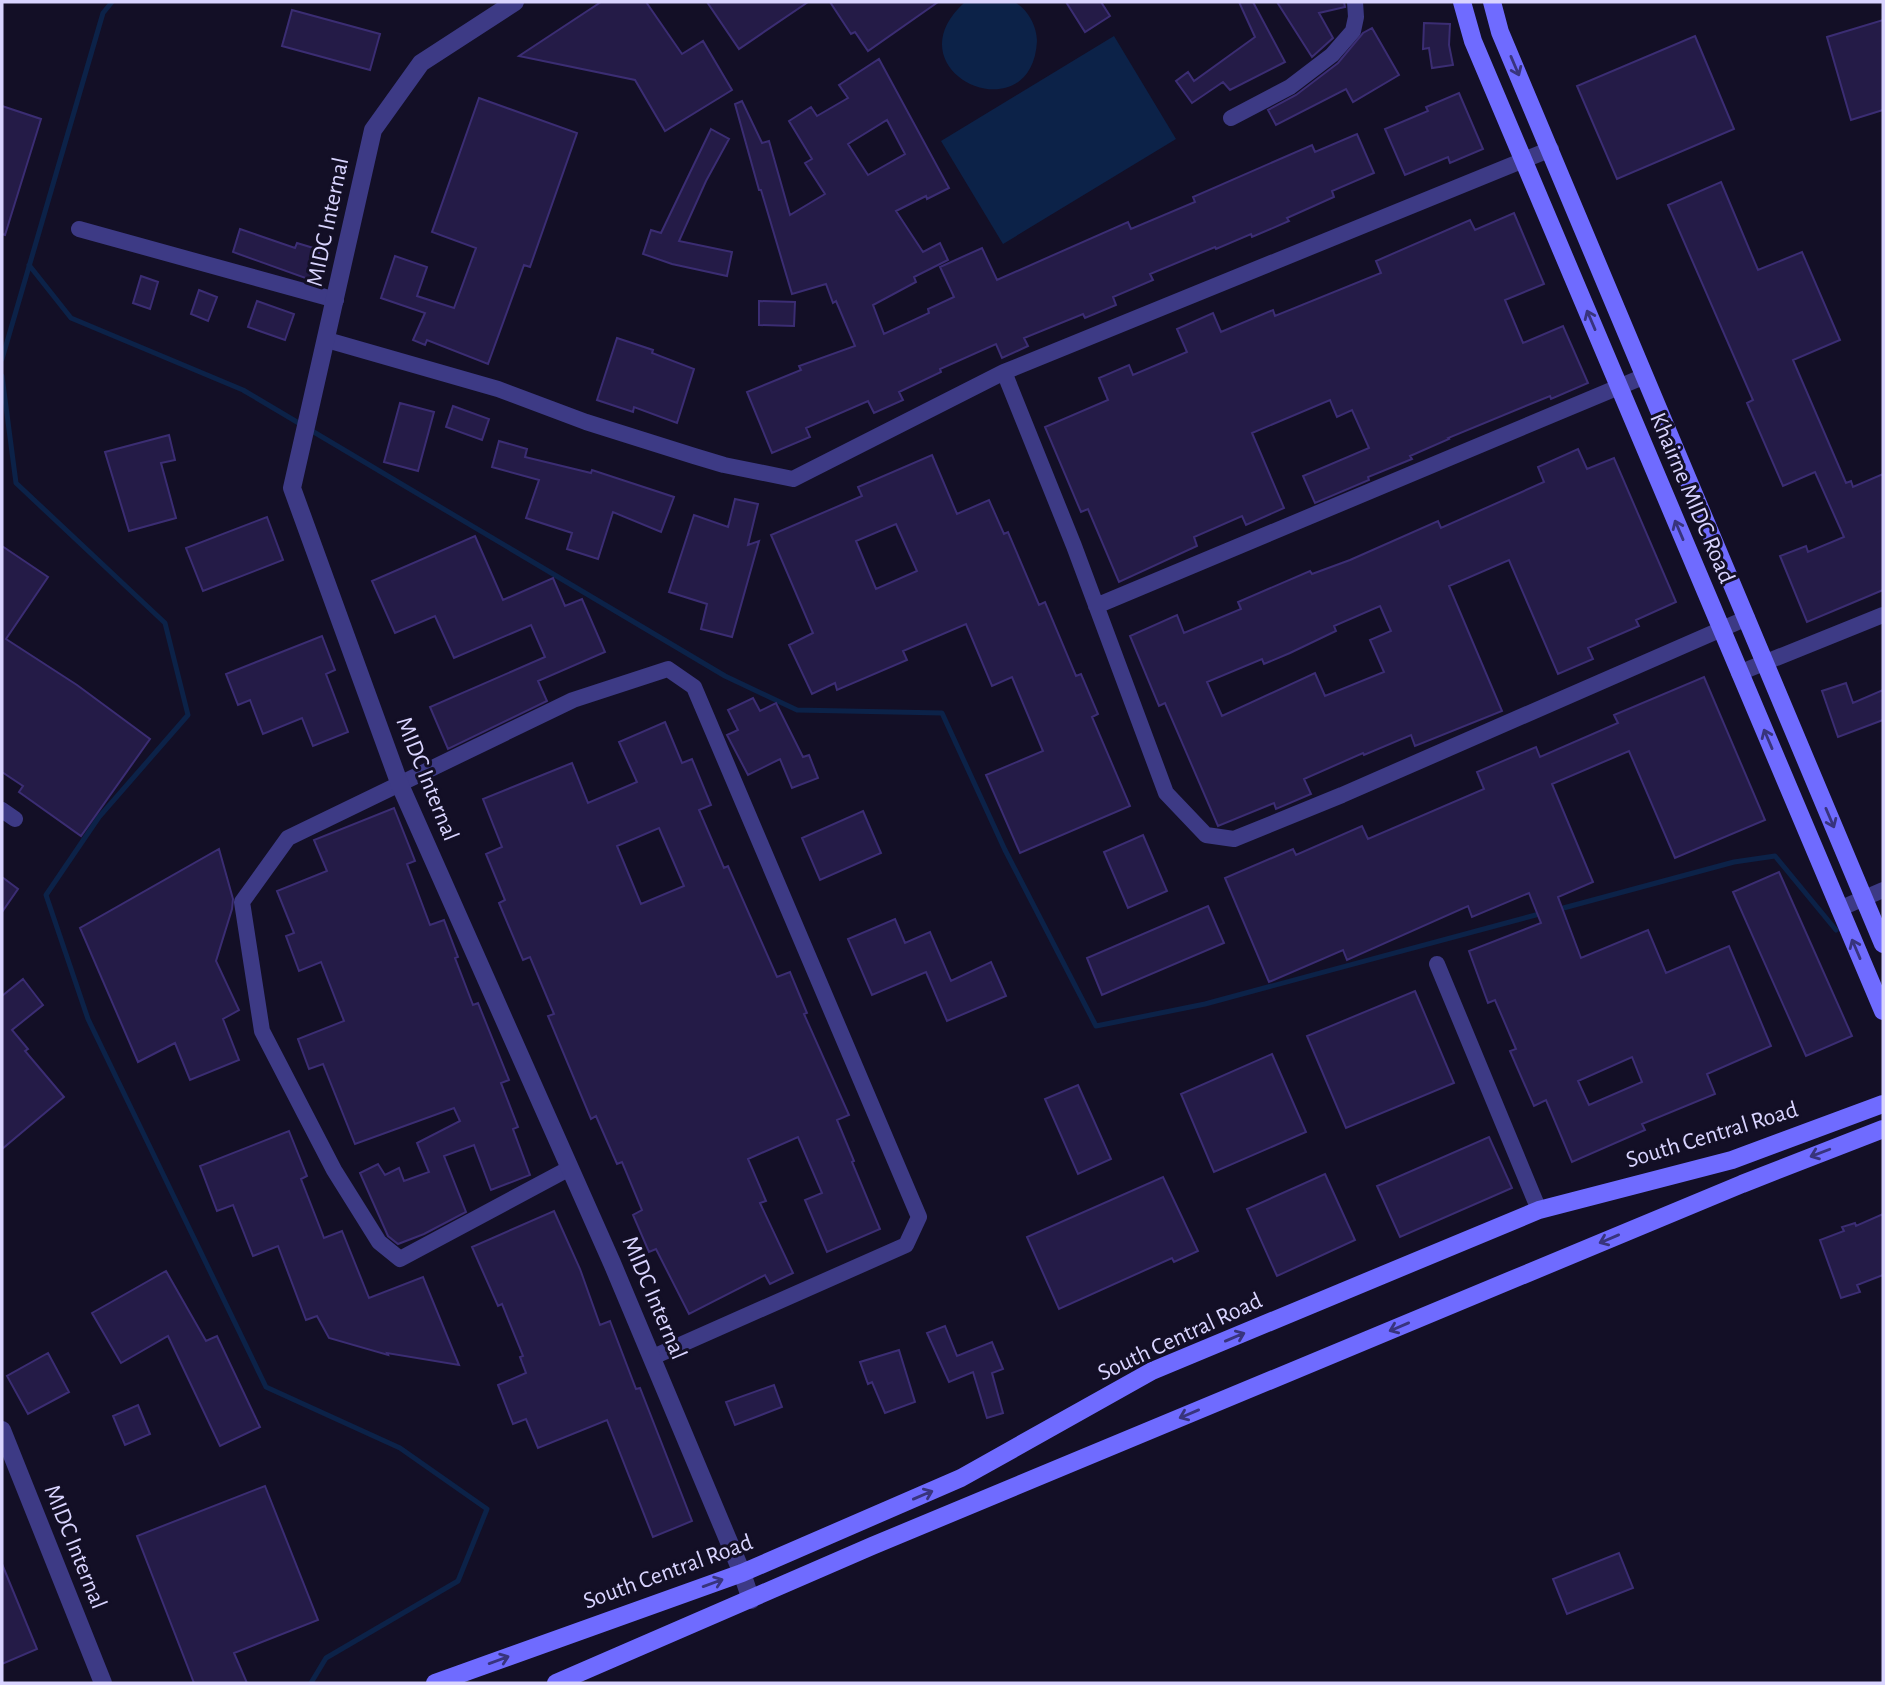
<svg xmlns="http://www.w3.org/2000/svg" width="1885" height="1685" font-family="'Alegreya Sans',sans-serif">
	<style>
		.water { fill: #0c2248 }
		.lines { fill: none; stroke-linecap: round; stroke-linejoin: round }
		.stream { stroke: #0c2248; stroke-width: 5 }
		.building { fill: #241b47; stroke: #3b2d73; stroke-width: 2; fill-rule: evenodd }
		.minor { stroke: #3d3a85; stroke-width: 16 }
		.tertiary { stroke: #3d3a85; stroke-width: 18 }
		.secondary { stroke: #6f6bff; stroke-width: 18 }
		.oneway { stroke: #38347d }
		.labels { text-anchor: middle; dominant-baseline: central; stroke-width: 6; stroke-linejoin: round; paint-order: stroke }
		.street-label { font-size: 24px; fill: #d9d4ff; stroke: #130f26 }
	</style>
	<rect width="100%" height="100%" fill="#130f26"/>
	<!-- water -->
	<path class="water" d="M 965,2 L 1014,2 C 1027,8 1037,26 1037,41 C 1032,137 887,72 965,2 Z
		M 1114,36 L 1176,139 L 1003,244 L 941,141 Z"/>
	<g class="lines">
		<!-- stream -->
		<path class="stream" d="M 29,265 L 71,318 L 243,390 L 725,676 L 797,710 L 942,713 L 1005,850 L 1096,1026 L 1205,1004 L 1543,913
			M 2,359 L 103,13 L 112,2
			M 2,376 L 16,483 L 165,623 L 188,715 L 99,817 L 46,895 L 88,1019 L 266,1387 L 400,1448 L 487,1509 L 458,1581 L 326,1658 L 311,1683
			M 1556,910 L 1734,862 L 1775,856 L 1836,930"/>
	</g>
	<!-- building -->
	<path class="building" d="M 601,2 L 646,2 L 682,54 L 703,41 L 732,90 L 665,131 L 635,80 L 519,56 Z
		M 707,2 L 808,2 L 739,49 Z
		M 830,2 L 938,2 L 868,51 L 855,32 L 851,34 Z
		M 1066,2 L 1101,2 L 1110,16 L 1085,32 Z
		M 1239,2 L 1253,2 L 1285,62 L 1230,90 L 1223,82 L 1192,103 L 1176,81 L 1188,72 L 1194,81 L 1255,37 Z
		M 1277,2 L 1344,2 L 1345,7 L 1319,13 L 1333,38 L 1312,57 Z
		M 292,10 L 380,34 L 370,70 L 282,46 Z
		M 1883,20 L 1883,110 L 1851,120 L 1827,37 Z
		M 1424,23 L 1450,24 L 1449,45 L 1453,65 L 1432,68 L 1429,48 L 1423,49 Z
		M 1372,28 L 1399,75 L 1353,102 L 1346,89 L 1276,125 L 1268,110 L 1296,95 L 1338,63 L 1363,33 Z
		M 1695,36 L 1734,129 L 1617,179 L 1577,86 Z
		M 879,59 L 949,188 L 927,199 L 926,196 L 896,211 L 923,252 L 940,243 L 948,260 L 914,277 L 916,282 L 873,305 L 884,334 L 929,313 L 928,309 L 954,297 L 940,267 L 982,248 L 997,280 L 1128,222 L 1131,229 L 1195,202 L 1193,197 L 1312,145 L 1315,152 L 1357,134 L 1374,173 L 1332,191 L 1334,197 L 1287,218 L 1289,221 L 1252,237 L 1251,234 L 1216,249 L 1215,247 L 1150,274 L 1153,280 L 1113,297 L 1116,305 L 1085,318 L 1083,314 L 1024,338 L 1028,346 L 1002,358 L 996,344 L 940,369 L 941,372 L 899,392 L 903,400 L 874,413 L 868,401 L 806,428 L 810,437 L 772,453 L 747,392 L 801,370 L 799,366 L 855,346 L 836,301 L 833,303 L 826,284 L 792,294 L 761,190 L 759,190 L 735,104 L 742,101 L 762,143 L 769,141 L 790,215 L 825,194 L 805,163 L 812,159 L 789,121 L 811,107 L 817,116 L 848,98 L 839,85 ZM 887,120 L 905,154 L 868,175 L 848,144 Z
		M 1459,93 L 1483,149 L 1450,163 L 1448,157 L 1405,175 L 1385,129 L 1428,111 L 1426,107 Z
		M 479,98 L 577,133 L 530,267 L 524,265 L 488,364 L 427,340 L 425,345 L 413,340 L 425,313 L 381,298 L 395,256 L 427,267 L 417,296 L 454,308 L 476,248 L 432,232 Z
		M 2,106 L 41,119 L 5,235 L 2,234 Z
		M 711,129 L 729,139 L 706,181 L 679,241 L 732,252 L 727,276 L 672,264 L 643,254 L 651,230 L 661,233 Z
		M 1721,182 L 1758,270 L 1802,252 L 1840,340 L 1793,360 L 1846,483 L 1851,481 L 1853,487 L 1883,474 L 1883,590 L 1807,622 L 1780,556 L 1806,546 L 1808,552 L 1844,537 L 1815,472 L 1783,486 L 1747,403 L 1753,400 L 1668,205 Z
		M 1514,213 L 1544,284 L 1505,300 L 1523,343 L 1563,326 L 1588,383 L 1551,399 L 1550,396 L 1448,438 L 1449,439 L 1410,456 L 1412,459 L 1368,477 L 1369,480 L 1315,503 L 1303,476 L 1369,448 L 1352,410 L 1337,417 L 1330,400 L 1252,433 L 1284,508 L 1246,525 L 1242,516 L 1194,537 L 1197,546 L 1119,582 L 1088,509 L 1081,512 L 1045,427 L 1108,400 L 1099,378 L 1129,365 L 1133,375 L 1187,352 L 1177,329 L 1213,313 L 1221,332 L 1273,310 L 1275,316 L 1381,273 L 1376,261 L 1470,220 L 1475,230 Z
		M 240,229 L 295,248 L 297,243 L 320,250 L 311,280 L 233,252 Z
		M 141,276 L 158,282 L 150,309 L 133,303 Z
		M 199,290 L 217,297 L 208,321 L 191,314 Z
		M 257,301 L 294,314 L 285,340 L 248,327 Z
		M 759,301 L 795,302 L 794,326 L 759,325 Z
		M 617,338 L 653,350 L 652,353 L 694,369 L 677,423 L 634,407 L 633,412 L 597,400 Z
		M 400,403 L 434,412 L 418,471 L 384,462 Z
		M 453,406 L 489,419 L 482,440 L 446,427 Z
		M 169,435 L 175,460 L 161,463 L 176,518 L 129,531 L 105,452 Z
		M 499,441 L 527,449 L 525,457 L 591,473 L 592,470 L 674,497 L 661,532 L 613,512 L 598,559 L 567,549 L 572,533 L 526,518 L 539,480 L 492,467 Z
		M 1578,449 L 1587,469 L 1614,458 L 1676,602 L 1636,620 L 1639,626 L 1588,648 L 1593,659 L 1558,674 L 1509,560 L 1449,586 L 1502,711 L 1415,746 L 1411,735 L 1364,755 L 1363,753 L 1304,779 L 1311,794 L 1276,809 L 1274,803 L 1218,826 L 1165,703 L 1159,706 L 1130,636 L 1177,615 L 1184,633 L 1241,609 L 1238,602 L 1310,571 L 1312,574 L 1350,560 L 1438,521 L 1441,528 L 1544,482 L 1538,467 ZM 1380,606 L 1391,631 L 1370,640 L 1384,672 L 1325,696 L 1315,673 L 1222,716 L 1207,682 L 1262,659 L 1264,664 L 1290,653 L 1336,631 L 1334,626 Z
		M 932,455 L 957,514 L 989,500 L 1004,534 L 1008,532 L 1039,605 L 1045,602 L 1076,676 L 1081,674 L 1098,714 L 1092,717 L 1130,806 L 1020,853 L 986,775 L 1043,751 L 1012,677 L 992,686 L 966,624 L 903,651 L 907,660 L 837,690 L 835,683 L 812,694 L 789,645 L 813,633 L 771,535 L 862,496 L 858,487 ZM 896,524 L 917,571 L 876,589 L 856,541 Z
		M 735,499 L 758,504 L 748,545 L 759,541 L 732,637 L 701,629 L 707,604 L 669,592 L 694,515 L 728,527 Z
		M 267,517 L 283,560 L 203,591 L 186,548 Z
		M 475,536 L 503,600 L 553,578 L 565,606 L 582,599 L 605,652 L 538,681 L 547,701 L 448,749 L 430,707 L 545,657 L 531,625 L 454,658 L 435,616 L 395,633 L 372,581 Z
		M 2,546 L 48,577 L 6,639 L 77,685 L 150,739 L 81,836 L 19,792 L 23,786 L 2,772 Z
		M 322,636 L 335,670 L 326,674 L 348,732 L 313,746 L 302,718 L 263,734 L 250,700 L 238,705 L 226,674 Z
		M 1704,677 L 1765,820 L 1675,858 L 1629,751 L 1552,784 L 1593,882 L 1558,897 L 1581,958 L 1648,930 L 1666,973 L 1729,946 L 1771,1046 L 1707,1074 L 1715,1094 L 1642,1124 L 1645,1130 L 1572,1162 L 1546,1100 L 1534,1106 L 1510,1051 L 1516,1049 L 1495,1000 L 1488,1003 L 1469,951 L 1541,923 L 1529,893 L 1472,917 L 1468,906 L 1347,960 L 1343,950 L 1269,982 L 1225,878 L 1293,849 L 1296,855 L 1362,826 L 1368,839 L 1484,789 L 1477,772 L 1536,747 L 1540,757 L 1618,723 L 1614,715 ZM 1632,1057 L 1642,1082 L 1589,1105 L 1578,1081 Z
		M 1846,683 L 1853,703 L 1883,690 L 1883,720 L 1838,737 L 1822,691 Z
		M 753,698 L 760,711 L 776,703 L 803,757 L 809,755 L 818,778 L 792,788 L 780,759 L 748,775 L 727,735 L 738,730 L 728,710 Z
		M 665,722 L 682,763 L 692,759 L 711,805 L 699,810 L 724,868 L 728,866 L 777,977 L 790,972 L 807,1013 L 804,1014 L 849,1115 L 837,1120 L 854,1161 L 852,1162 L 880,1229 L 827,1252 L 805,1200 L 822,1193 L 798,1137 L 748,1159 L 766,1201 L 760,1203 L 793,1273 L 770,1284 L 765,1275 L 689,1314 L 656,1249 L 649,1252 L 633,1215 L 642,1210 L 622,1162 L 617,1164 L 596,1116 L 591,1119 L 548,1016 L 554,1014 L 530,957 L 523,960 L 499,903 L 505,900 L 486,854 L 502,847 L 483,799 L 572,763 L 588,803 L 637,782 L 619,742 ZM 659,828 L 684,886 L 641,904 L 617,846 Z
		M 394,808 L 415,861 L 407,864 L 430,925 L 444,920 L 458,957 L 455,958 L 473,1005 L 478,1003 L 509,1080 L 501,1083 L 518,1127 L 513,1129 L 530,1175 L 491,1190 L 474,1145 L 444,1156 L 466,1212 L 424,1234 L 398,1244 L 388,1236 L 360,1173 L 378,1164 L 385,1175 L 399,1168 L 404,1181 L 429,1172 L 417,1143 L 460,1121 L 454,1108 L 355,1144 L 323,1064 L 309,1069 L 298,1039 L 344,1021 L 321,962 L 299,971 L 286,936 L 294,933 L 277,891 L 327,871 L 314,840 Z
		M 863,811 L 881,853 L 820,880 L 802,838 Z
		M 1143,835 L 1167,891 L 1128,908 L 1104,852 Z
		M 219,849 L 233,899 L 232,909 L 216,961 L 239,1010 L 223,1019 L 239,1060 L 190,1080 L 175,1043 L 138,1062 L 80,928 Z
		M 1779,872 L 1852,1036 L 1806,1056 L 1733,892 Z
		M 2,877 L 18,889 L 2,912 Z
		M 1208,906 L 1224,943 L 1102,995 L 1087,958 Z
		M 895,919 L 905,943 L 930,932 L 951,981 L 991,962 L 1006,996 L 947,1021 L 926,972 L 872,995 L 848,939 Z
		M 23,979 L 43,1005 L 12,1030 L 28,1049 L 25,1051 L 64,1097 L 2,1149 L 2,996 Z
		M 1415,991 L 1454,1083 L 1346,1128 L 1307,1036 Z
		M 1272,1054 L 1306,1132 L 1214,1172 L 1181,1094 Z
		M 1078,1085 L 1111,1159 L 1078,1174 L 1045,1099 Z
		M 289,1131 L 307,1176 L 301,1179 L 324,1238 L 342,1231 L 369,1298 L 423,1277 L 459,1365 L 387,1353 L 388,1355 L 329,1338 L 317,1316 L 306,1320 L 278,1246 L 253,1256 L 233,1205 L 217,1211 L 200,1166 Z
		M 1489,1137 L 1512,1188 L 1400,1237 L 1377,1186 Z
		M 1325,1174 L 1355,1240 L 1277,1276 L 1247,1209 Z
		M 1163,1177 L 1198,1251 L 1174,1262 L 1172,1258 L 1059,1309 L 1027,1237 Z
		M 554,1211 L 580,1269 L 600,1325 L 610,1321 L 636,1389 L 640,1388 L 692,1521 L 653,1537 L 607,1420 L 538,1448 L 526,1419 L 513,1424 L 498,1385 L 526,1373 L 520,1357 L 523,1356 L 502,1304 L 498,1306 L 472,1247 Z
		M 1883,1214 L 1883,1275 L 1857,1285 L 1860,1292 L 1841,1298 L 1820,1240 L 1844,1231 L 1842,1227 L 1855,1223 L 1856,1226 Z
		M 166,1271 L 206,1341 L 217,1336 L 260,1427 L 220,1446 L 168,1336 L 121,1363 L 92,1313 Z
		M 945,1326 L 957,1356 L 992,1342 L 1003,1369 L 992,1373 L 1003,1413 L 987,1418 L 973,1372 L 949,1382 L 927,1333 Z
		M 899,1350 L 915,1402 L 885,1413 L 872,1382 L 868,1384 L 860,1362 Z
		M 48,1353 L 69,1392 L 28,1414 L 7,1376 Z
		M 774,1385 L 782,1407 L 735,1425 L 726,1402 Z
		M 138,1405 L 150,1434 L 125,1445 L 113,1416 Z
		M 265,1486 L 318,1620 L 234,1653 L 247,1683 L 194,1683 L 137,1536 Z
		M 1619,1553 L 1633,1588 L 1567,1614 L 1553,1579 Z
		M 2,1564 L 37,1649 L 2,1664 Z"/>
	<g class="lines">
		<!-- minor -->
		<path class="minor" d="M 1231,118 L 1290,87 L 1332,55 L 1353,31 L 1356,17 L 1355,2
			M 79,229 L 336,300
			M 327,340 L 498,389 L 586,422 L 694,456 L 724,465 L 793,479 L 1004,372 L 1551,149
			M 1004,372 L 1074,546 L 1166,793 L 1206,835 L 1234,839 L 1342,795 L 1747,618
			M 1096,606 L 1645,376
			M 1739,673 L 1883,615
			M 2,810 L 15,819
			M 1839,909 L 1883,890
			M 1437,964 L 1539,1210
			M 570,1168 L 400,1259 L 379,1242 L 334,1170 L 262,1031 L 242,902 L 288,838 L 573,700 L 668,669 L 694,687 L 919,1217 L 906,1245 L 653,1357"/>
		<!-- tertiary -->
		<path class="tertiary" d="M 515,2 L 421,63 L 373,130 L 292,488 L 400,785 L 612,1263 L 742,1573 L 751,1600
			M 2,1430 L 103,1683"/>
		<!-- secondary -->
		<path class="secondary" d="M 1462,2 L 1473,41 L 1883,1011
			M 1492,2 L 1500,32 L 1883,944
			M 435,1683 L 742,1573 L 961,1478 L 1152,1371 L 1539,1210 L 1732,1160 L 1883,1104
			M 556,1683 L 872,1546 L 1742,1184 L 1883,1129"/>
	</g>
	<!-- one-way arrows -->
	<defs><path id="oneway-shaft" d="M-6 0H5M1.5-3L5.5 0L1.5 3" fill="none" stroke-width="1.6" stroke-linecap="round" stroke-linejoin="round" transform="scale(1.75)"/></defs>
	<g class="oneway">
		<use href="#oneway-shaft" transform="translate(1515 66) rotate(67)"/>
		<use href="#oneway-shaft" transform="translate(1591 320) rotate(-113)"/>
		<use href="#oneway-shaft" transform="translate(1679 530) rotate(-113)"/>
		<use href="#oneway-shaft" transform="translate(1768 739) rotate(-113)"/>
		<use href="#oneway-shaft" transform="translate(1830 818) rotate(67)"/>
		<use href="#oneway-shaft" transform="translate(1856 949) rotate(-113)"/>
		<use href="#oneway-shaft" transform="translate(1820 1153) rotate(159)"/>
		<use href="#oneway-shaft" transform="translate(1609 1239) rotate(157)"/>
		<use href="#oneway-shaft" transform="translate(1399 1327) rotate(157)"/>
		<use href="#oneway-shaft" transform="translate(1235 1337) rotate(-23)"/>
		<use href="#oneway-shaft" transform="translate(1189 1414) rotate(157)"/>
		<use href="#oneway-shaft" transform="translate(923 1495) rotate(-23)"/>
		<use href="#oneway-shaft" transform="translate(713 1583) rotate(-20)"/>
		<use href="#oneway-shaft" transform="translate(499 1660) rotate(-20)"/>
	</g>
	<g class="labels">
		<!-- street labels -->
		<g class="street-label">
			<text transform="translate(328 222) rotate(-78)">MIDC Internal</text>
			<text transform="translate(1692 498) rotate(67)">Khairne MIDC Road</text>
			<text transform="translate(427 779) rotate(68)">MIDC Internal</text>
			<text transform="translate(1712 1135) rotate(-17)">South Central Road</text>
			<text transform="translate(654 1298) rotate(67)">MIDC Internal</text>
			<text transform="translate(1180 1337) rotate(-25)">South Central Road</text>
			<text transform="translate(75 1547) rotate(68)">MIDC Internal</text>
			<text transform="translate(668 1572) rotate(-20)">South Central Road</text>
		</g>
	</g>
	<!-- border -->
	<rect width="1885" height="1685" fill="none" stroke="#d9d4ff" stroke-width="7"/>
</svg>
